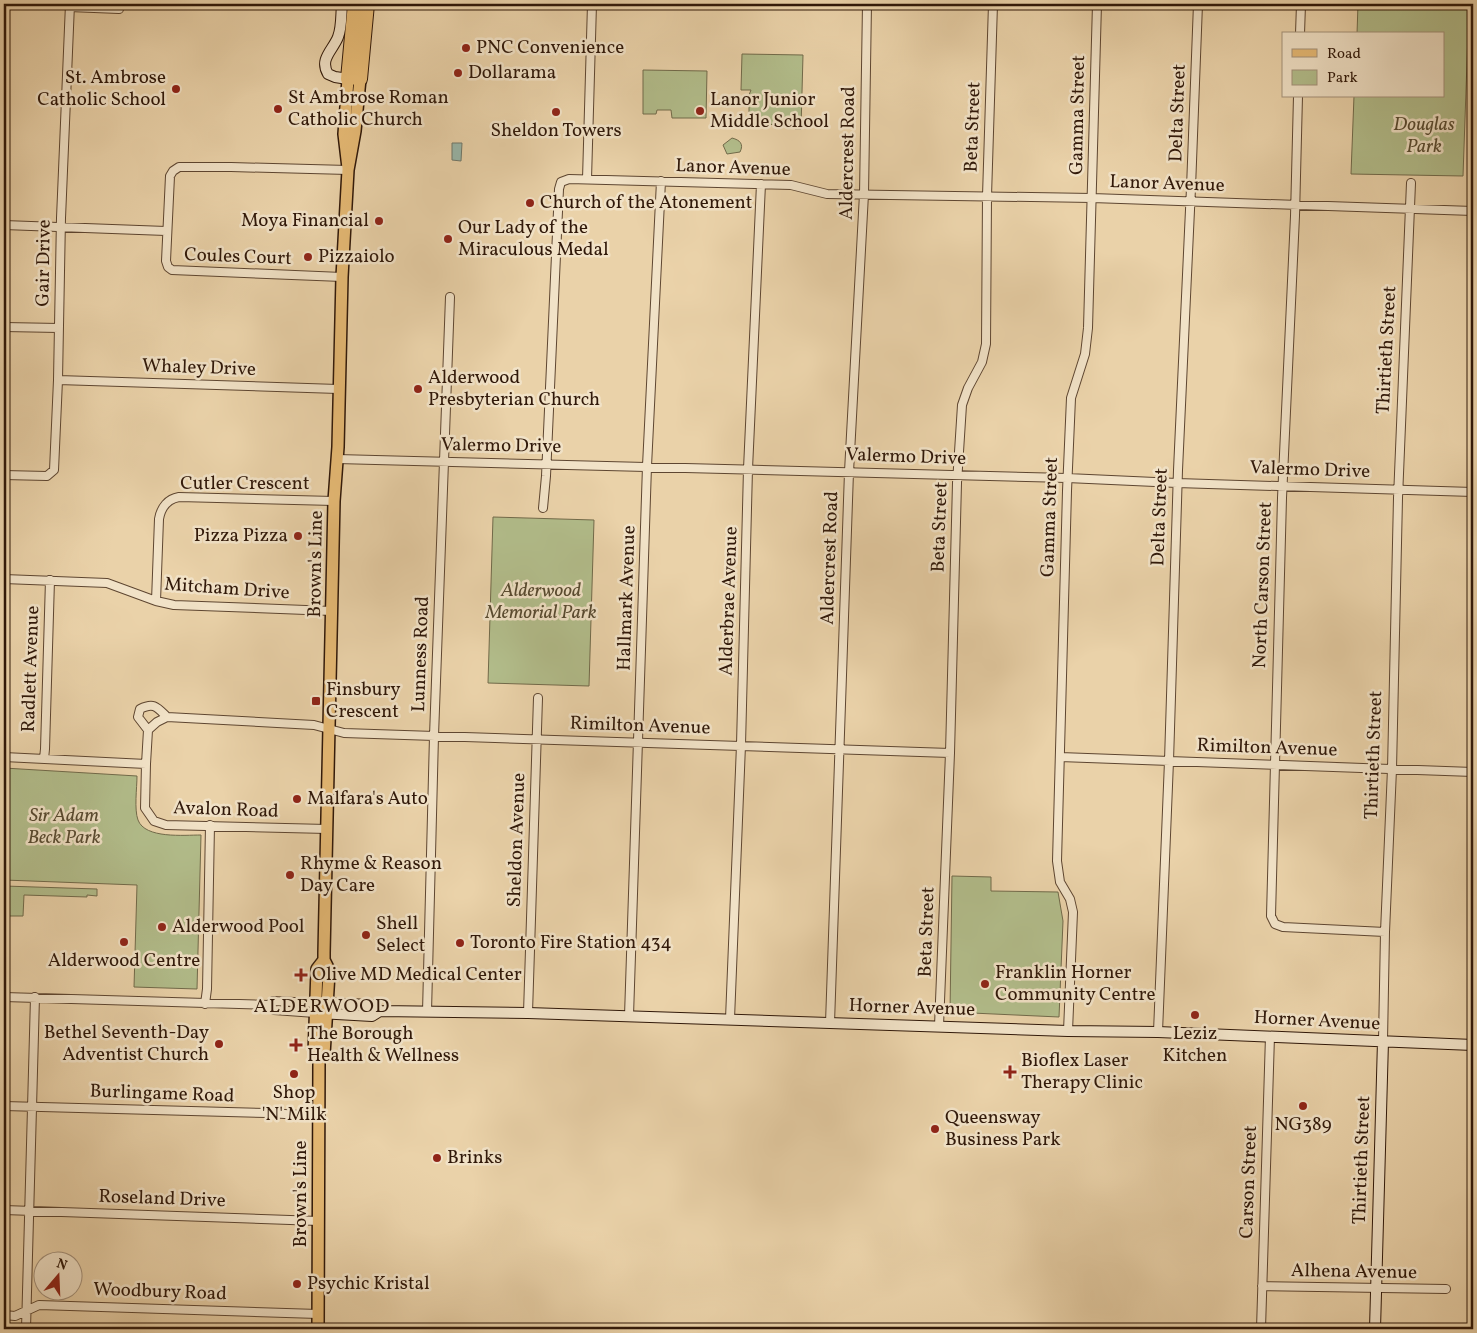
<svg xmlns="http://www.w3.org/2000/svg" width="1477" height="1333" font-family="Vollkorn,serif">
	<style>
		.green { fill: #b2bd8b; stroke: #716a4a }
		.water { fill: #98b7ab; stroke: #6e776a }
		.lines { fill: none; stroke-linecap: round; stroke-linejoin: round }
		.street-casing { stroke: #5e4631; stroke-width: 10 }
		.secondary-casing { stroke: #301809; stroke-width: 12 }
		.primary-casing { stroke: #301809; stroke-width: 14 }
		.highway-casing { stroke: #301809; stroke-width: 16 }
		.street { stroke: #f1e2c7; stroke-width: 8 }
		.secondary { stroke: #f1e2c7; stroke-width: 10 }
		.primary { stroke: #e5b974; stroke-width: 11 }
		.highway { stroke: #e5b974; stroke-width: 14 }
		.poi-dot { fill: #8f2418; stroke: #f1e2c7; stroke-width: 2 }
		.labels { text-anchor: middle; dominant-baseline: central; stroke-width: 5; stroke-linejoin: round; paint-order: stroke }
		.poi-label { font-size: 19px; fill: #301809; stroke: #f1e2c7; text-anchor: start }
		.street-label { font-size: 19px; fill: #301809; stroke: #f1e2c7 }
		.park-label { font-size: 19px; font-style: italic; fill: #574a30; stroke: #f1e2c7 }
		.neighbourhood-label { font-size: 20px; letter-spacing: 1px; fill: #301809; stroke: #f1e2c7 }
	</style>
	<rect width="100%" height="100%" fill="#ead2a9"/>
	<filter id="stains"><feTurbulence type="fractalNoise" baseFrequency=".004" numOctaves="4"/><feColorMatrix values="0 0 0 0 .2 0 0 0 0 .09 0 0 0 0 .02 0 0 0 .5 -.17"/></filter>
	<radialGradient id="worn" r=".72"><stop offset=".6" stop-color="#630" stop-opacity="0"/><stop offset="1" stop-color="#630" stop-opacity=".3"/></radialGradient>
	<!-- green -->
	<path class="green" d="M 1358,4 L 1469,4 L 1463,176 L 1351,174 L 1354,96 L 1443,96 L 1443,34 L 1357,34 Z
		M 742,54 L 803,55 L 801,129 L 795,129 L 795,126 L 749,123 L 749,95 L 751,90 L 741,90 Z
		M 643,70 L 707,71 L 706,118 L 672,118 L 671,110 L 657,110 L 656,114 L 643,114 Z
		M 732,138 C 740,140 744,144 740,152 L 727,154 L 723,145 Z
		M 493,517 L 594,520 L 589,686 L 488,683 Z
		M 4,768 L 137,776 C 137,788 134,809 138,820 C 145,839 184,835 201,835 L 197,989 L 134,987 L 137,885 L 4,880 Z
		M 952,876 L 991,877 L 991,891 L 1058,892 L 1063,921 L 1059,1017 L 950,1012 Z
		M 4,886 L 97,889 L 97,896 L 87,895 L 87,897 L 24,895 L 23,916 L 4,916 Z"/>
	<!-- water -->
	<path class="water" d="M 452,143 L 462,143 L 461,161 L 452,160 Z"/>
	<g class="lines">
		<!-- street casing -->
		<g class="street-casing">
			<path id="street" d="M 69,7 L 119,9
				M 1300,34 L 1301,4
				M 1298,96 L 1295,216 L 1282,498 L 1271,916 L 1275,924 L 1283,927 L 1385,932
				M 587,179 L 592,4
				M 4,225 L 166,231
				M 342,277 L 172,270 L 168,267 L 166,261 L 170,176 L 173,171 L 179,167 L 231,167 L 348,170
				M 4,327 L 59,328
				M 58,380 L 338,389
				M 337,459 L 1067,478 L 1177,483 L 1473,492
				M 4,475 L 47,476 L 54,470 L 58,380 L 61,218 L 70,4
				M 543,508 L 546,476 L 559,189 L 561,182 L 569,179 L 791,185 L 827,194 L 1092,198 L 1473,211
				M 4,579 L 107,583 L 156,601 L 174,605 L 332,611
				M 156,601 L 159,519 C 161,507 168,499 179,497 L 334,501
				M 148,730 L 138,717 L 140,709 C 154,702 157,707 167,717
				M 4,757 L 146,764
				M 1060,757 L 1473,772
				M 44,759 L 45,749 L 50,580
				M 327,829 L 166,825 L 154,821 L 145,808 L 146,764 L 148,730 L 157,722 L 167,717 L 314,725 L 344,733 L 950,753
				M 4,997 L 269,1005 L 274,1010 L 315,1013
				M 205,1004 L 207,989 L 210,825
				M 269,1005 L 273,1001 L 315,1003
				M 427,1012 L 434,736 L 450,297
				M 528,1013 L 538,698
				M 629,1016 L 647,466 L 661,181
				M 730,1019 L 741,745 L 748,469 L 761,184
				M 830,1023 L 849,472 L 864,194 L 867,4
				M 939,1026 L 950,753 L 957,483 L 962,405 L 968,388 L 982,362 L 986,344 L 987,196 L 993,4
				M 1068,1031 L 1073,912 L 1070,899 L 1060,882 L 1057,861 L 1067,491 L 1071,398 L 1085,354 L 1088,328 L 1097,4
				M 1158,1032 L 1169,761 L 1178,470 L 1191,188 L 1198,4
				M 1383,1041 L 1385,932 L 1392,769 L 1398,498 L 1411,183
				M 4,1106 L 268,1113 L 318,1116
				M 4,1210 L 319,1221
				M 1262,1286 L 1446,1289
				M 4,1315 L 15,1316 L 39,1305 L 318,1314
				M 26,1329 L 35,997
				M 1261,1329 L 1270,1036"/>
		</g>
		<!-- secondary casing -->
		<g class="secondary-casing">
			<path id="secondary" d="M 342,4 C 341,14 342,27 338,37 C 333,50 319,59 328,74 L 335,77 L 348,79
				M 319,1003 L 372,1005 L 380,1011 L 528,1013 L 1068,1031 L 1158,1032 L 1473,1045
				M 319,1013 L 372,1016 L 380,1011
				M 1375,1329 L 1383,1041"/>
		</g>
		<!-- primary casing -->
		<g class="primary-casing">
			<path id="primary" d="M 319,1059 L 324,1055 L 329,973 L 329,970 L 324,960
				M 318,1329 L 319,1059 L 314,1054 L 317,969 L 324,960 L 324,953 L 334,501 L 338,447 L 342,277 L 348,170 L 355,131 L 360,79 L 348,79 L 344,134 L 348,168"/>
		</g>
		<!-- highway casing -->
		<g class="highway-casing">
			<path id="highway" d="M 348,79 L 355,4
				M 360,79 L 367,4"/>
		</g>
		<!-- street -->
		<use href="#street" class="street"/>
		<!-- secondary -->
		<use href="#secondary" class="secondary"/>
		<!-- primary -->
		<use href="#primary" class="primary"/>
		<!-- highway -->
		<use href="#highway" class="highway"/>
	</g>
	<!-- markers -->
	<g class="poi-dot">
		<circle cx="466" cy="48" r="5"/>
		<circle cx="458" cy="73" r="5"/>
		<circle cx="176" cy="89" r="5"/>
		<circle cx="278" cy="109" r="5"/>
		<circle cx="700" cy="111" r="5"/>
		<circle cx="556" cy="112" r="5"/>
		<circle cx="530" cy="203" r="5"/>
		<circle cx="379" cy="221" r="5"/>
		<circle cx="448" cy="239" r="5"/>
		<circle cx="308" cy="257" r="5"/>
		<circle cx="418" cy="389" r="5"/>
		<circle cx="298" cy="536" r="5"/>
		<rect x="311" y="696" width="10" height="10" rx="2.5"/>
		<circle cx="297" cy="799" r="5"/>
		<circle cx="290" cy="875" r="5"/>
		<circle cx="162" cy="927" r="5"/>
		<circle cx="366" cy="935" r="5"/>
		<circle cx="124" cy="942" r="5"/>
		<circle cx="460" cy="943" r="5"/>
		<path d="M298.5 967.5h5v5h5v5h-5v5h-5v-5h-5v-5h5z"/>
		<circle cx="985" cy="984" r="5"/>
		<circle cx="1195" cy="1015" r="5"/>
		<circle cx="219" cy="1044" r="5"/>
		<path d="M293.5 1037.5h5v5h5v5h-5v5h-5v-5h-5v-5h5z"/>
		<path d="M1007.5 1064.5h5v5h5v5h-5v5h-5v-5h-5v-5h5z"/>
		<circle cx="294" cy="1074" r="5"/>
		<circle cx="1303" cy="1106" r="5"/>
		<circle cx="935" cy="1129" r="5"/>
		<circle cx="437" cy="1158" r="5"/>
		<circle cx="297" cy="1284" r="5"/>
	</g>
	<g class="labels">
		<!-- poi labels -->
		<g class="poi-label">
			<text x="476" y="48">PNC Convenience</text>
			<text x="468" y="73">Dollarama</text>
			<text x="166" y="78" text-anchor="end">St. Ambrose<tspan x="166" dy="22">Catholic School</tspan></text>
			<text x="288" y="98">St Ambrose Roman<tspan x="288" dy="22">Catholic Church</tspan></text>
			<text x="710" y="100">Lanor Junior<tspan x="710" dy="22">Middle School</tspan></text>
			<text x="556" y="131" text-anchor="middle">Sheldon Towers</text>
			<text x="540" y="203">Church of the Atonement</text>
			<text x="369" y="221" text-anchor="end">Moya Financial</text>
			<text x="458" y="228">Our Lady of the<tspan x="458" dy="22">Miraculous Medal</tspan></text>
			<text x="318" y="257">Pizzaiolo</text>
			<text x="428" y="378">Alderwood<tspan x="428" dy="22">Presbyterian Church</tspan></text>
			<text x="288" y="536" text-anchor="end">Pizza Pizza</text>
			<text x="326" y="690">Finsbury<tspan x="326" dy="22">Crescent</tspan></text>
			<text x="307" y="799">Malfara's Auto</text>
			<text x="300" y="864">Rhyme &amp; Reason<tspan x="300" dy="22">Day Care</tspan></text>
			<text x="376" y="924">Shell<tspan x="376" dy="22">Select</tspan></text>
			<text x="172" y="927">Alderwood Pool</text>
			<text x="470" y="943">Toronto Fire Station 434</text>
			<text x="124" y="961" text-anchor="middle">Alderwood Centre</text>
			<text x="995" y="973">Franklin Horner<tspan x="995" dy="22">Community Centre</tspan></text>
			<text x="312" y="975">Olive MD Medical Center</text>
			<text x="209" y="1033" text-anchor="end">Bethel Seventh-Day<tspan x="209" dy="22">Adventist Church</tspan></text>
			<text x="307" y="1034">The Borough<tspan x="307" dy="22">Health &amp; Wellness</tspan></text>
			<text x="1195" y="1034" text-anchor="middle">Leziz<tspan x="1195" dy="22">Kitchen</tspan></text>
			<text x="1021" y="1061">Bioflex Laser<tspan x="1021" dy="22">Therapy Clinic</tspan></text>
			<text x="294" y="1093" text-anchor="middle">Shop<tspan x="294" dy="22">'N' Milk</tspan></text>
			<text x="945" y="1118">Queensway<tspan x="945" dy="22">Business Park</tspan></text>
			<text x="1303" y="1125" text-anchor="middle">NG389</text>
			<text x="447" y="1158">Brinks</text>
			<text x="307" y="1284">Psychic Kristal</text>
		</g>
		<!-- street labels -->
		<g class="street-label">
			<text transform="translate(1178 113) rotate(-88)">Delta Street</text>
			<text transform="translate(1078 115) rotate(-89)">Gamma Street</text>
			<text transform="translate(973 127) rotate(-88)">Beta Street</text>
			<text transform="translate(848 153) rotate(-89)">Aldercrest Road</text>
			<text transform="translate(733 168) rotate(2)">Lanor Avenue</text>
			<text transform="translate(1167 184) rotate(2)">Lanor Avenue</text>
			<text transform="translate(238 257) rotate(2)">Coules Court</text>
			<text transform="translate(44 263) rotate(-89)">Gair Drive</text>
			<text transform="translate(1387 350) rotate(-87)">Thirtieth Street</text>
			<text transform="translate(199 368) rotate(2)">Whaley Drive</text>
			<text transform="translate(501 446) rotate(1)">Valermo Drive</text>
			<text transform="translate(906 457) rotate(2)">Valermo Drive</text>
			<text transform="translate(1310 470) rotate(2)">Valermo Drive</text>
			<text x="245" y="484">Cutler Crescent</text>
			<text transform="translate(1050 517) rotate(-88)">Gamma Street</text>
			<text transform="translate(1160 517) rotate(-88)">Delta Street</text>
			<text transform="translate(940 527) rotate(-88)">Beta Street</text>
			<text transform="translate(830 558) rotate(-88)">Aldercrest Road</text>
			<text transform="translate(316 564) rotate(-89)">Brown's Line</text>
			<text transform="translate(1263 585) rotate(-88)">North Carson Street</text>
			<text transform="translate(227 589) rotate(4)">Mitcham Drive</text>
			<text transform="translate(627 598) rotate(-88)">Hallmark Avenue</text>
			<text transform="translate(729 601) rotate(-88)">Alderbrae Avenue</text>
			<text transform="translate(421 654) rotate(-88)">Lunness Road</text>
			<text transform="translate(31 669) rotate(-88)">Radlett Avenue</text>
			<text transform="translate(640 726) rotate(2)">Rimilton Avenue</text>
			<text transform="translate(1267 748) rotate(2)">Rimilton Avenue</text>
			<text transform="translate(1374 755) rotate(-88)">Thirtieth Street</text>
			<text transform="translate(226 810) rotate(2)">Avalon Road</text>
			<text transform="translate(517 840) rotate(-88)">Sheldon Avenue</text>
			<text transform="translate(927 932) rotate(-88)">Beta Street</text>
			<text transform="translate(912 1008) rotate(2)">Horner Avenue</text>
			<text transform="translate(1317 1021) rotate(3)">Horner Avenue</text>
			<text transform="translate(162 1094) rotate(2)">Burlingame Road</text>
			<text transform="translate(1362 1160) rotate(-88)">Thirtieth Street</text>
			<text transform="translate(1249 1182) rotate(-88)">Carson Street</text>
			<text transform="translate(301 1194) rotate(-90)">Brown's Line</text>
			<text transform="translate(162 1199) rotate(2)">Roseland Drive</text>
			<text transform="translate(1354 1272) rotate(1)">Alhena Avenue</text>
			<text transform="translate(160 1292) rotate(2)">Woodbury Road</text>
		</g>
		<!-- park labels -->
		<g class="park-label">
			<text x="1424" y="125">Douglas<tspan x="1424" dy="22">Park</tspan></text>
			<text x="541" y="591">Alderwood<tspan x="541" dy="22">Memorial Park</tspan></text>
			<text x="64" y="816">Sir Adam<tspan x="64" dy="22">Beck Park</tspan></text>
		</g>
		<!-- neighbourhood labels -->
		<g class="neighbourhood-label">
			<text x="322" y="1007">ALDERWOOD</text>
		</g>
	</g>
	<!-- margin -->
	<rect width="1477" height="1333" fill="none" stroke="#ead2a9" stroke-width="20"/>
	<rect x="5" y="5" width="1467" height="1323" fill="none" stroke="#301809" stroke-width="2.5"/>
	<rect x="10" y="10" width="1457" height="1313" fill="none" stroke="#301809"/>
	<!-- legend -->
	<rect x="1282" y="32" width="162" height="65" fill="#f1e2c7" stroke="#a4917b"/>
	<rect x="1292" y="49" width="25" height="8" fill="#e5b974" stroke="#a4917b"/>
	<text x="1327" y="58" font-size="15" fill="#301809">Road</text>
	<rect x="1292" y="70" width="25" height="15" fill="#b2bd8b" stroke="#a4917b"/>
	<text x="1327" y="82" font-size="15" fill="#301809">Park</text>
	<!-- north arrow -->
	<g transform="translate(58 1276) rotate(19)"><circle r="24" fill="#f1e2c7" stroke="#a4917b"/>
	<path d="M0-4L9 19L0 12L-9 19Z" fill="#8f2418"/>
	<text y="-8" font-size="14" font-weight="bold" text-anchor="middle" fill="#301809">N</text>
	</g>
	<rect width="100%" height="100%" filter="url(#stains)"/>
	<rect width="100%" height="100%" fill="url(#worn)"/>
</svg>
